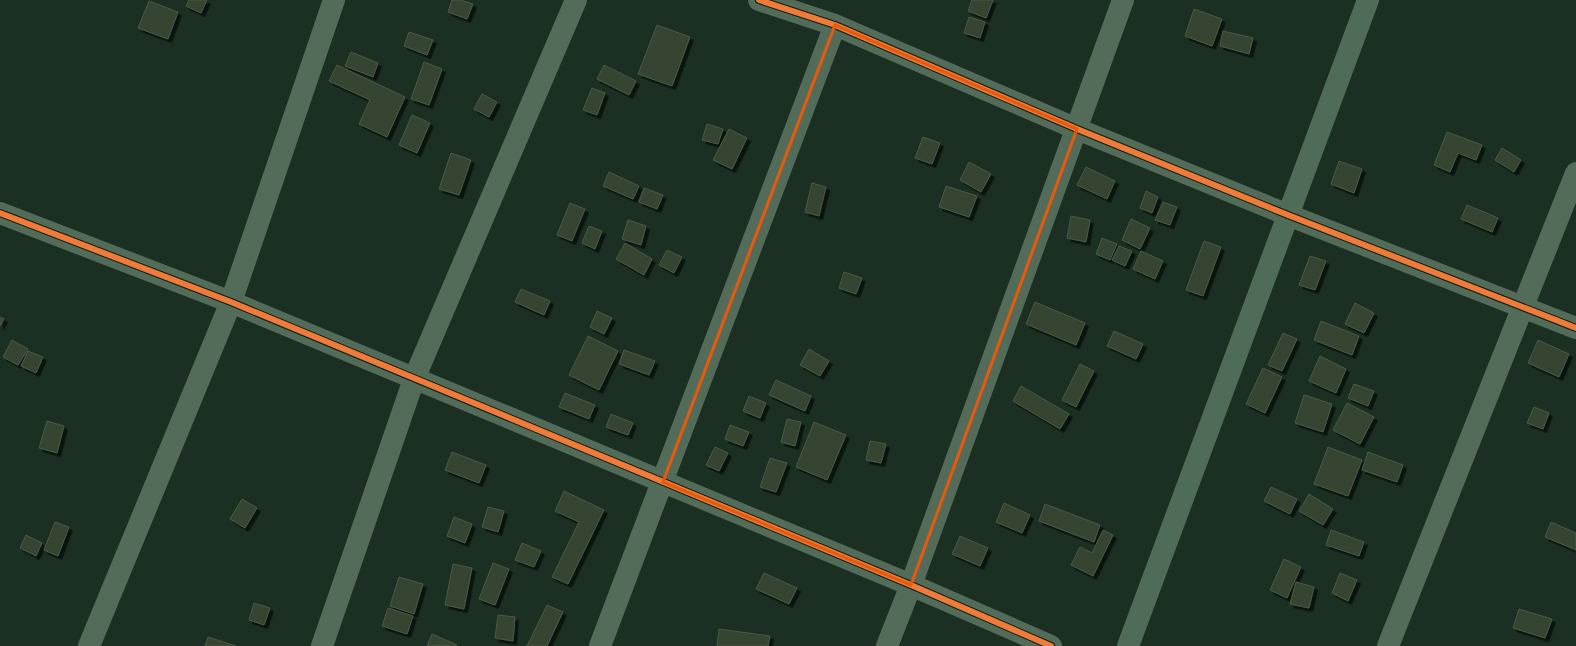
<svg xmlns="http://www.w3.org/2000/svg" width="1576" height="646" font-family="'Source Sans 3',sans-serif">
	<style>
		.building { fill: #344531; stroke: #495a46; filter: url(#shadow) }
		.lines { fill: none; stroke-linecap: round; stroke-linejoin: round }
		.minor { stroke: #536c5a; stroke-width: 22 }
		.major { stroke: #4f6c58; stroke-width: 22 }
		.cycleway-casing { stroke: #011f0b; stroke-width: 8 }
		.cycleway { stroke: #f17a3a; stroke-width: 6 }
		.marked { fill: none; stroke: #e8590c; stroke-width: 3; stroke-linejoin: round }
	</style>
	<defs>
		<filter id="shadow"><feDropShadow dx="3.5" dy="3.5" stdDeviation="0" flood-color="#0009"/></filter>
	</defs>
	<rect width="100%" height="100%" fill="#1b3022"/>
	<!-- building -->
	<path class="building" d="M 189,0 L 207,0 L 201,13 L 186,6 Z
		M 452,0 L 460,0 L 473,4 L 467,19 L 448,12 Z
		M 972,0 L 993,0 L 986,18 L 968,11 Z
		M 149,1 L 178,12 L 168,39 L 138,28 Z
		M 1194,9 L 1222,19 L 1212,46 L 1185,36 Z
		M 969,17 L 985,22 L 980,38 L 964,33 Z
		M 657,25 L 690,37 L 672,86 L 638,74 Z
		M 1223,31 L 1253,38 L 1249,54 L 1220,46 Z
		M 409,32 L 433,40 L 427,55 L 404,46 Z
		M 351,52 L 378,63 L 373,77 L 345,66 Z
		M 424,62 L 442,69 L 429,105 L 411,99 Z
		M 337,65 L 405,97 L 387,137 L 359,124 L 370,100 L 329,81 Z
		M 604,65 L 636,81 L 629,95 L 597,79 Z
		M 592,88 L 605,93 L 597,115 L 583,110 Z
		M 482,94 L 497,102 L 489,117 L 474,109 Z
		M 412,115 L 430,123 L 417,153 L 399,145 Z
		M 707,124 L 723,129 L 718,144 L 702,140 Z
		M 729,129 L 747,138 L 732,169 L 713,160 Z
		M 1447,132 L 1482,145 L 1476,160 L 1458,153 L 1450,172 L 1434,165 Z
		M 923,137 L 940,143 L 932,164 L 915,158 Z
		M 1502,148 L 1521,160 L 1514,172 L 1495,160 Z
		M 451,153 L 471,160 L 459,195 L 439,189 Z
		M 1339,161 L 1362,169 L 1354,193 L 1331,184 Z
		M 969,162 L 991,174 L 981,192 L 960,180 Z
		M 1086,167 L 1115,181 L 1107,199 L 1077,185 Z
		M 609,172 L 639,186 L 633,199 L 603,186 Z
		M 812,183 L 826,187 L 819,216 L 805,212 Z
		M 946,186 L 977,196 L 969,217 L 939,207 Z
		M 644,188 L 663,195 L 657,209 L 639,202 Z
		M 1146,191 L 1158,197 L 1152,213 L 1140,208 Z
		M 1163,202 L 1177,207 L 1170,225 L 1155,220 Z
		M 570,203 L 585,209 L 572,241 L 557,235 Z
		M 1467,205 L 1498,218 L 1492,232 L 1461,219 Z
		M 1071,216 L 1090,220 L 1086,242 L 1067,238 Z
		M 1131,219 L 1150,228 L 1140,249 L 1122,240 Z
		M 628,220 L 646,226 L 641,245 L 622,239 Z
		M 589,226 L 602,231 L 595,249 L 582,243 Z
		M 1102,238 L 1117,244 L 1110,260 L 1096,254 Z
		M 1204,241 L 1221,247 L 1203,296 L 1186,290 Z
		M 625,243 L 652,259 L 644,275 L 616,259 Z
		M 1119,246 L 1132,251 L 1125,266 L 1112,260 Z
		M 667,250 L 682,257 L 674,273 L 659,265 Z
		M 1141,251 L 1163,261 L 1155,279 L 1133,269 Z
		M 1310,256 L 1326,261 L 1315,290 L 1299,285 Z
		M 844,272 L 862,278 L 856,294 L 839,288 Z
		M 521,289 L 550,301 L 544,315 L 515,302 Z
		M 1035,302 L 1085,323 L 1076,345 L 1026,324 Z
		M 1355,303 L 1374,313 L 1364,333 L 1345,324 Z
		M 597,311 L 612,318 L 604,334 L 590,327 Z
		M 0,317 L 4,319 L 0,326 Z
		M 1321,321 L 1359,336 L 1352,355 L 1314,340 Z
		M 1114,331 L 1143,344 L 1136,359 L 1107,346 Z
		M 1283,333 L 1297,339 L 1282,371 L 1268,365 Z
		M 588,336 L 618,351 L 599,390 L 569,375 Z
		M 12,340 L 28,349 L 18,365 L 3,357 Z
		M 1538,340 L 1569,354 L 1559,377 L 1528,363 Z
		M 809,349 L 829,361 L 820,376 L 800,365 Z
		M 624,350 L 655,361 L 649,375 L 619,364 Z
		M 28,351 L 43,357 L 36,373 L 21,366 Z
		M 1320,356 L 1346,369 L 1336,393 L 1309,381 Z
		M 1080,364 L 1094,371 L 1076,407 L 1062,400 Z
		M 1263,368 L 1282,377 L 1265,413 L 1246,404 Z
		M 776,380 L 811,396 L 805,411 L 769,395 Z
		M 1354,384 L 1374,391 L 1368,406 L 1348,398 Z
		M 1021,386 L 1069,414 L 1060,429 L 1013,401 Z
		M 565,393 L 595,405 L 589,419 L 559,407 Z
		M 1304,395 L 1332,404 L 1323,432 L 1295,423 Z
		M 749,396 L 766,403 L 760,418 L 743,411 Z
		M 1347,403 L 1374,417 L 1360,444 L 1333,430 Z
		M 1534,407 L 1549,413 L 1543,429 L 1527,423 Z
		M 611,414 L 633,423 L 628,435 L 606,427 Z
		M 787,419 L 801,422 L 795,446 L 781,442 Z
		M 47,421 L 64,426 L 57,453 L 39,448 Z
		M 814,422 L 846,435 L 827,480 L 796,467 Z
		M 730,425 L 749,432 L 743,446 L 725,439 Z
		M 870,441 L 886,444 L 881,463 L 866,460 Z
		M 715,447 L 728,453 L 719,471 L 706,465 Z
		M 1328,447 L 1362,460 L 1348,496 L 1314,484 Z
		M 452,452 L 486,465 L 479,483 L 445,470 Z
		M 1368,452 L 1403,465 L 1397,482 L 1362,470 Z
		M 770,458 L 787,463 L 776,492 L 760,487 Z
		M 1271,487 L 1297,499 L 1290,514 L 1264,501 Z
		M 564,491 L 604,510 L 568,584 L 552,577 L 579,522 L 555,511 Z
		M 1309,494 L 1333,509 L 1323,525 L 1299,511 Z
		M 242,499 L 257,508 L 245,528 L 230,519 Z
		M 1004,503 L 1030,515 L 1022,533 L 996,522 Z
		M 1045,504 L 1100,525 L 1094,542 L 1039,521 Z
		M 488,507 L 504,511 L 498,532 L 482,527 Z
		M 454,517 L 472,524 L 465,543 L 447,536 Z
		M 55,522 L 69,527 L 58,556 L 44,550 Z
		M 1551,522 L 1576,533 L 1576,550 L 1545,537 Z
		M 1103,530 L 1113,535 L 1093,576 L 1071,565 L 1080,547 L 1092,553 Z
		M 1331,530 L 1364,542 L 1359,556 L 1326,545 Z
		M 26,535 L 42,543 L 36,556 L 20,548 Z
		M 960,536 L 988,548 L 980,566 L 952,554 Z
		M 522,543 L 541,551 L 534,567 L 515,560 Z
		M 1284,559 L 1301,567 L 1287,598 L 1270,590 Z
		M 493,563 L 509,569 L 495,605 L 479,599 Z
		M 453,564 L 472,568 L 464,609 L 445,605 Z
		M 764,573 L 797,588 L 789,604 L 756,589 Z
		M 1340,573 L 1357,580 L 1348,601 L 1332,593 Z
		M 399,577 L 423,584 L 414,614 L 390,606 Z
		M 1296,582 L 1314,587 L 1309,608 L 1290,604 Z
		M 254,603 L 270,608 L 264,625 L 249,620 Z
		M 547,605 L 563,612 L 547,646 L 527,646 Z
		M 388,608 L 413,616 L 407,634 L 382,626 Z
		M 1519,609 L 1552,619 L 1545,638 L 1513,628 Z
		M 498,615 L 515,617 L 513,641 L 495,638 Z
		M 719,629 L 770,636 L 768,646 L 717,646 Z
		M 432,634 L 457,645 L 427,646 Z
		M 208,637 L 236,646 L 205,646 Z"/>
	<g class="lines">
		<!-- minor -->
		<path class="minor" d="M 759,0 L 835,25 L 1077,129 L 1288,215 L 1576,328
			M 0,213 L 231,302 L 911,585 L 1051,646
			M 89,646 L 231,302 L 334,0
			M 322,646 L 414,379 L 576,0
			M 600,646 L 835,25
			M 887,646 L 911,585 L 1123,0
			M 1388,646 L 1576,173"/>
		<!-- major -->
		<path class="major" d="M 1128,646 L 1368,0"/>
		<!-- cycleway casing -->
		<g class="cycleway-casing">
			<path id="cycleway" d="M 759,0 L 835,25 L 1077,129 L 1288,215 L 1576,328
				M 0,213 L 231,302 L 911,585 L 1051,646"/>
		</g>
		<!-- cycleway -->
		<use href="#cycleway" class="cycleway"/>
	</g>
	<!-- marked area -->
	<path class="marked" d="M 835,25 L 1077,129 L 911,585 L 663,482 Z"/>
</svg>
